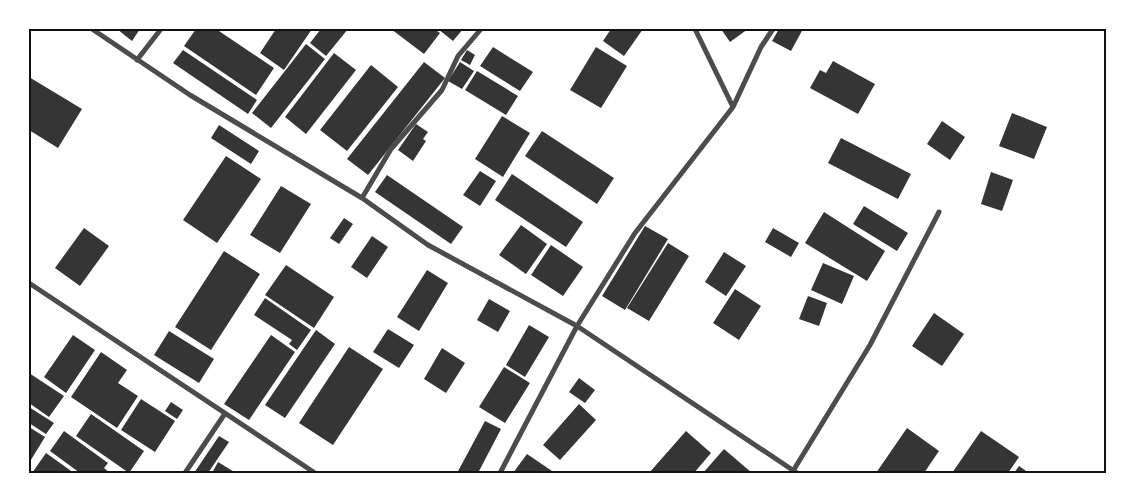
<svg xmlns="http://www.w3.org/2000/svg" width="1135" height="502" font-family="'Nunito Sans',sans-serif">
	<style>
		.building { fill: #353535 }
		.lines { fill: none; stroke-linecap: round; stroke-linejoin: round }
		.minor { stroke: #4c4c4c; stroke-width: 5 }
		.neatline { fill: none; stroke: #111; stroke-width: 2 }
	</style>
	<rect width="100%" height="100%" fill="#fff"/>
	<!-- building -->
	<path class="building" d="M 117,29 L 140,29 L 132,41 Z
		M 196,29 L 216,29 L 274,68 L 256,95 L 184,46 Z
		M 276,29 L 312,29 L 284,70 L 260,53 Z
		M 321,29 L 348,29 L 326,56 L 310,43 Z
		M 391,29 L 434,29 L 440,33 L 424,54 Z
		M 438,29 L 463,29 L 453,41 Z
		M 611,29 L 643,29 L 624,56 L 603,41 Z
		M 721,29 L 748,29 L 730,42 Z
		M 779,29 L 803,29 L 791,51 L 772,41 Z
		M 306,44 L 325,59 L 271,128 L 252,113 Z
		M 493,47 L 533,72 L 520,91 L 480,66 Z
		M 596,47 L 627,66 L 601,108 L 570,90 Z
		M 183,50 L 257,100 L 248,114 L 173,63 Z
		M 467,50 L 475,55 L 470,65 L 461,60 Z
		M 334,53 L 356,70 L 306,134 L 285,117 Z
		M 833,61 L 875,84 L 858,114 L 810,88 L 820,70 L 826,73 Z
		M 424,62 L 445,78 L 368,175 L 347,159 Z
		M 460,62 L 474,71 L 462,89 L 448,81 Z
		M 371,65 L 398,87 L 347,151 L 320,130 Z
		M 477,71 L 518,96 L 506,115 L 465,90 Z
		M 29,77 L 82,109 L 58,148 L 29,130 Z
		M 1012,113 L 1047,127 L 1034,159 L 999,146 Z
		M 502,116 L 530,133 L 503,177 L 475,159 Z
		M 942,121 L 965,137 L 950,160 L 927,144 Z
		M 416,124 L 428,132 L 423,139 L 426,141 L 413,161 L 398,150 Z
		M 219,125 L 259,151 L 251,164 L 211,138 Z
		M 542,131 L 614,178 L 597,204 L 525,156 Z
		M 841,138 L 911,174 L 898,199 L 828,163 Z
		M 226,156 L 261,179 L 217,243 L 183,220 Z
		M 480,171 L 496,181 L 480,206 L 463,195 Z
		M 991,172 L 1013,180 L 1002,211 L 981,204 Z
		M 512,174 L 583,222 L 566,247 L 495,200 Z
		M 387,175 L 463,227 L 451,244 L 375,192 Z
		M 281,186 L 311,204 L 280,253 L 250,235 Z
		M 864,206 L 908,233 L 897,251 L 853,224 Z
		M 824,212 L 885,251 L 867,281 L 805,243 Z
		M 344,218 L 353,224 L 339,244 L 330,238 Z
		M 521,225 L 547,244 L 526,274 L 499,255 Z
		M 645,226 L 668,239 L 625,310 L 602,296 Z
		M 84,228 L 109,246 L 80,286 L 55,268 Z
		M 773,228 L 799,243 L 791,257 L 765,242 Z
		M 372,236 L 388,247 L 367,278 L 351,267 Z
		M 668,243 L 689,256 L 649,321 L 627,308 Z
		M 551,245 L 583,267 L 563,296 L 531,275 Z
		M 224,251 L 260,274 L 211,350 L 175,327 Z
		M 724,252 L 746,266 L 726,296 L 705,282 Z
		M 823,263 L 854,276 L 842,304 L 811,290 Z
		M 286,265 L 334,297 L 314,328 L 265,295 Z
		M 427,270 L 448,283 L 419,331 L 397,317 Z
		M 735,289 L 761,306 L 739,340 L 713,323 Z
		M 808,296 L 827,303 L 819,326 L 799,319 Z
		M 265,298 L 311,330 L 297,350 L 289,344 L 292,340 L 254,315 Z
		M 489,299 L 510,311 L 498,332 L 477,320 Z
		M 934,313 L 964,334 L 942,366 L 912,346 Z
		M 529,325 L 549,337 L 525,377 L 506,365 Z
		M 388,329 L 414,345 L 399,368 L 373,352 Z
		M 316,330 L 335,344 L 285,418 L 265,405 Z
		M 169,331 L 214,359 L 199,383 L 154,355 Z
		M 73,335 L 95,350 L 66,393 L 44,377 Z
		M 271,335 L 295,352 L 249,420 L 224,404 Z
		M 349,347 L 383,369 L 333,445 L 299,423 Z
		M 442,348 L 465,363 L 446,393 L 424,379 Z
		M 101,352 L 127,370 L 118,383 L 138,396 L 117,428 L 71,397 Z
		M 504,367 L 530,383 L 505,423 L 479,407 Z
		M 29,373 L 64,396 L 49,417 L 29,403 Z
		M 579,378 L 595,390 L 585,403 L 569,392 Z
		M 141,399 L 175,421 L 155,452 L 121,430 Z
		M 171,402 L 183,410 L 177,419 L 165,411 Z
		M 579,404 L 596,420 L 560,460 L 543,445 Z
		M 29,407 L 54,423 L 46,434 L 29,423 Z
		M 91,414 L 144,451 L 129,473 L 76,436 Z
		M 485,421 L 501,429 L 478,473 L 457,473 Z
		M 29,427 L 45,437 L 29,463 Z
		M 907,428 L 939,451 L 924,473 L 876,473 Z
		M 64,431 L 108,463 L 104,468 L 110,473 L 80,473 L 50,451 Z
		M 686,431 L 711,453 L 694,473 L 649,473 Z
		M 981,431 L 1019,457 L 1008,473 L 952,473 Z
		M 219,436 L 229,442 L 208,473 L 194,473 Z
		M 724,449 L 752,473 L 703,473 Z
		M 46,453 L 74,473 L 32,473 Z
		M 527,454 L 552,471 L 551,473 L 513,473 Z
		M 218,462 L 236,473 L 212,473 Z
		M 1019,466 L 1029,473 L 1014,473 Z"/>
	<g class="lines">
		<!-- minor -->
		<path class="minor" d="M 92,29 L 190,95 L 362,198 L 428,245 L 577,326 L 797,473
			M 137,60 L 161,29
			M 733,107 L 761,47 L 773,29
			M 362,198 L 391,149 L 442,90 L 458,56 L 481,29
			M 29,283 L 315,473
			M 793,471 L 870,345 L 939,212
			M 185,473 L 224,415
			M 500,473 L 577,326 L 635,233 L 733,107 L 695,29"/>
	</g>
	<!-- border -->
	<rect width="1135" height="502" fill="none" stroke="#ffffff" stroke-width="60"/>
	<rect x="30" y="30" width="1075" height="442" class="neatline"/>
</svg>
